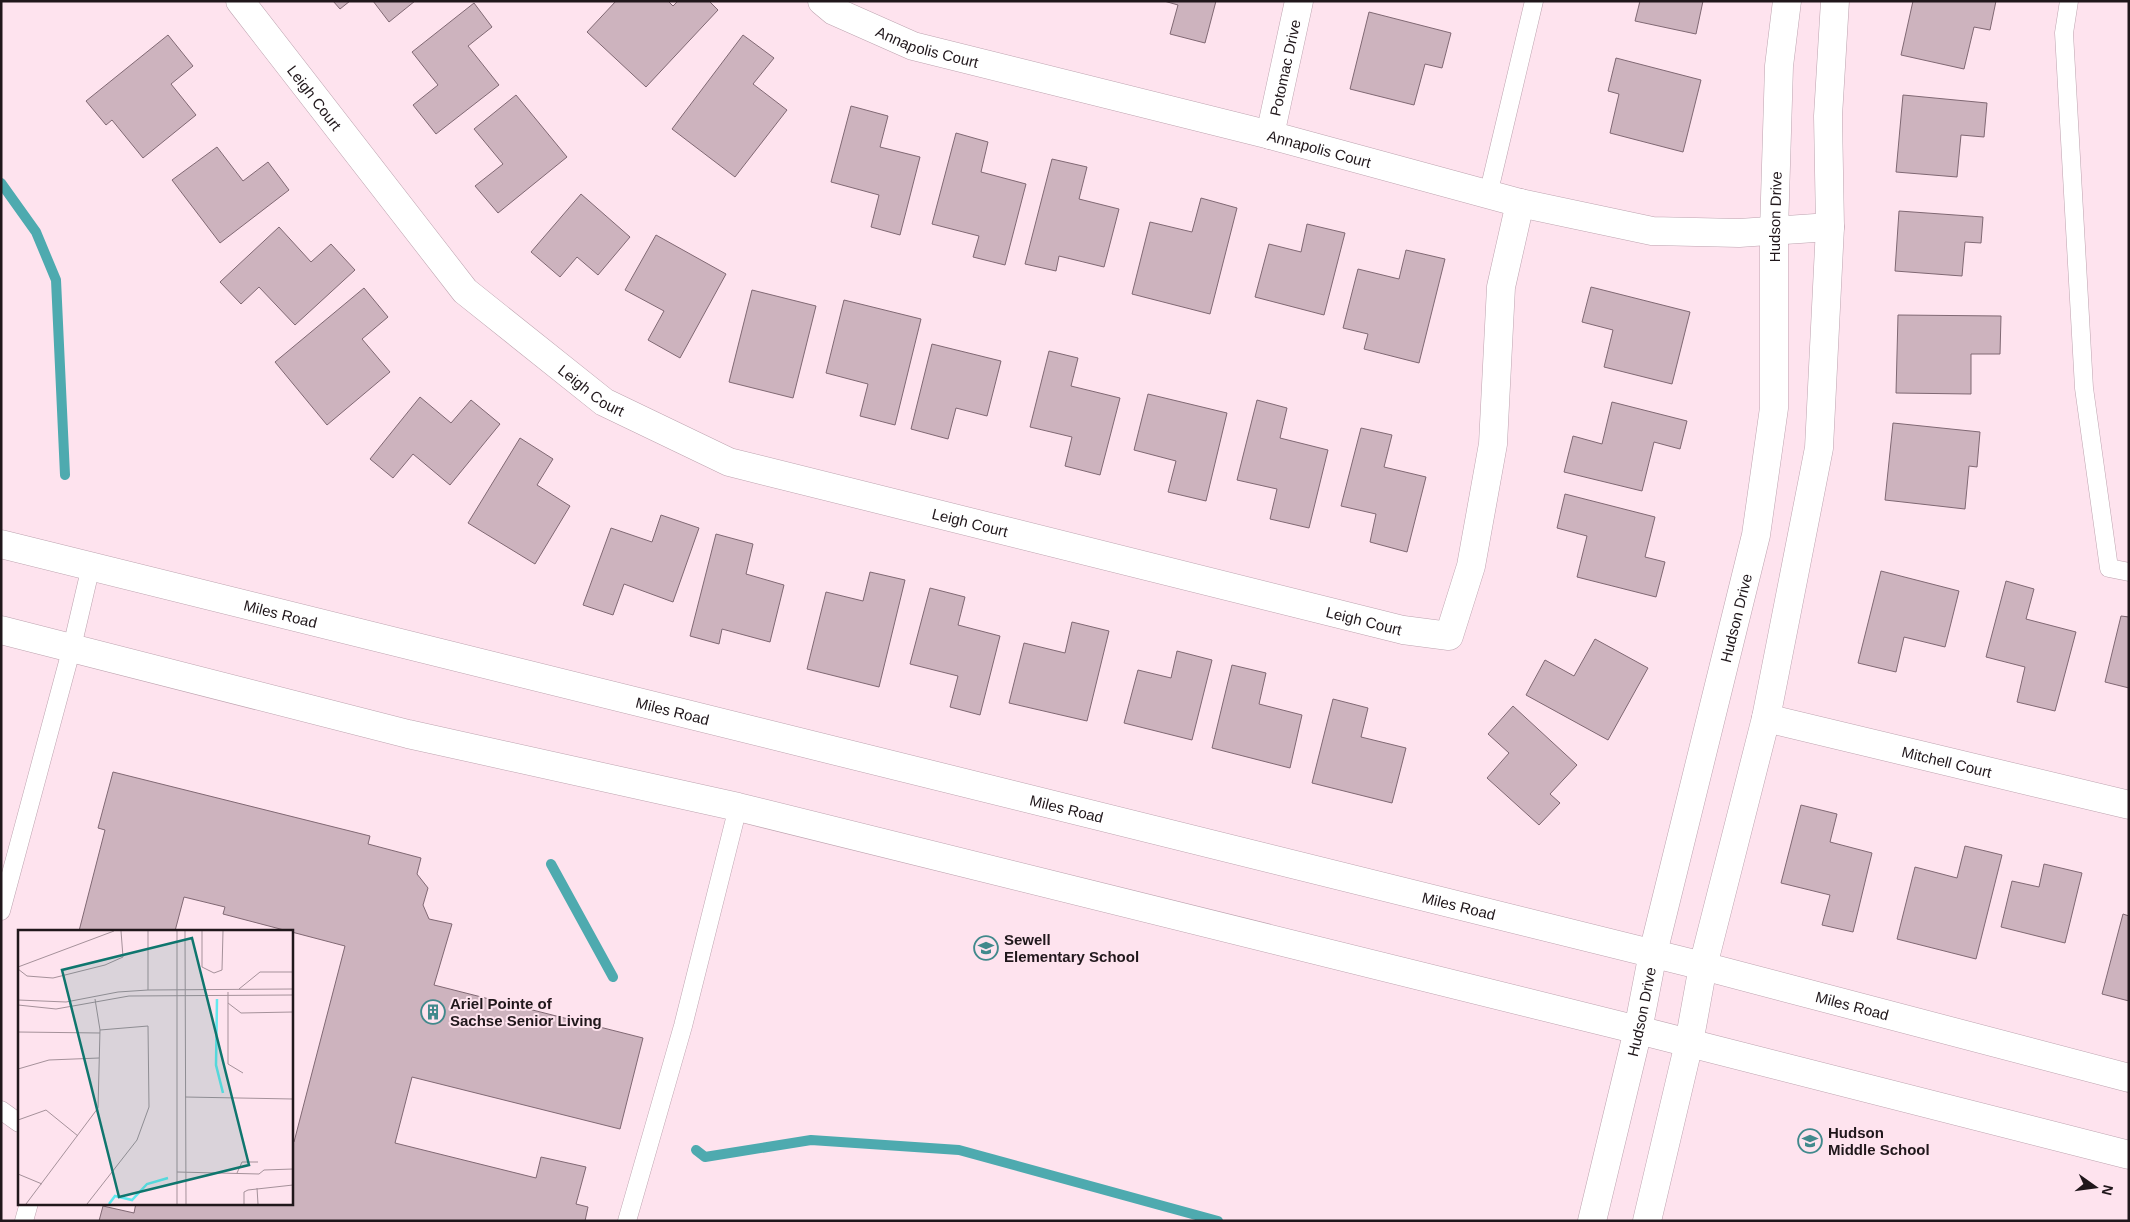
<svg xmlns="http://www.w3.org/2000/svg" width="2130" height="1222" font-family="Helvetica,sans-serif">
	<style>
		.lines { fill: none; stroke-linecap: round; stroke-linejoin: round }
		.stream { stroke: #4eaaaf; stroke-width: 10 }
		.building { fill: #cdb3be; stroke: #806873 }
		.service-casing { stroke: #bda3af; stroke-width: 19 }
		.minor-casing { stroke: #bda3af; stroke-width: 29 }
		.tertiary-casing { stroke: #bda3af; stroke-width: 29 }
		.secondary-casing { stroke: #bda3af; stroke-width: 29 }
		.service { stroke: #fff; stroke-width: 18 }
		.minor { stroke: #fff; stroke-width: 28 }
		.tertiary { stroke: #fff; stroke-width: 28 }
		.secondary { stroke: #fff; stroke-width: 28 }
		.labels { text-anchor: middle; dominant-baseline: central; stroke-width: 4; stroke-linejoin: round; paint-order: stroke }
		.street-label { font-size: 15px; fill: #20171b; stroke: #fee3ee }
		.poi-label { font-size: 15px; font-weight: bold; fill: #20171b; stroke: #fee3ee; text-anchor: start }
		.inset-river { fill: none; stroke: #62e9ef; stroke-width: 2.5 }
		.inset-road { fill: none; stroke: #a5919a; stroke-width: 1 }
		.view { fill: #0f766e; fill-opacity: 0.15; stroke: #0f766e; stroke-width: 2.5 }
		.inset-edge { fill: none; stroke: #20171b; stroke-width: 2.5 }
	</style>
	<rect width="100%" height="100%" fill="#fee3ee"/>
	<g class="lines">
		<!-- stream -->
		<path class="stream" d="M 1,183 L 36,232 L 56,280 L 65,475
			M 551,864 L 613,977
			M 696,1150 L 705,1157 L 811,1140 L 959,1150 L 1218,1221"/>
	</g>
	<!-- building -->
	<path class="building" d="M 333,1 L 350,1 L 340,9 Z
		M 373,1 L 415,1 L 389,22 Z
		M 616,1 L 668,1 L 673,6 L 678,1 L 709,1 L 718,10 L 646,87 L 587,32 Z
		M 1164,1 L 1216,1 L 1205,43 L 1170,34 L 1178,5 Z
		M 1640,1 L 1703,1 L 1696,34 L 1635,21 Z
		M 1913,1 L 1996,1 L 1990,30 L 1974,27 L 1964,69 L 1901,55 Z
		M 474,3 L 492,27 L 468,46 L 499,85 L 436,134 L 413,105 L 438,85 L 412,52 Z
		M 1369,12 L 1451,33 L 1442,68 L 1425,64 L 1414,105 L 1350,89 Z
		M 168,35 L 193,66 L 171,84 L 196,115 L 143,158 L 112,120 L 106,125 L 86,101 Z
		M 743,35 L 774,58 L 753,84 L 787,110 L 735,177 L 672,129 Z
		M 1616,58 L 1701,80 L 1683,152 L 1610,133 L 1619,94 L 1608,91 Z
		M 516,95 L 567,157 L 498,213 L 475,186 L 503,164 L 474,129 Z
		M 1903,95 L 1987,103 L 1984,137 L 1961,135 L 1957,177 L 1896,172 Z
		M 851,106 L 888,116 L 880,147 L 920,157 L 900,235 L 871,227 L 879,195 L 831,182 Z
		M 956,133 L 988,142 L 981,172 L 1026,184 L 1005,265 L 973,257 L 979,236 L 932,224 Z
		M 217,147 L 243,181 L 268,162 L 289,190 L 220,243 L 172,180 Z
		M 1052,159 L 1087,167 L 1079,199 L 1119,209 L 1104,267 L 1059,256 L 1056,271 L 1025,264 Z
		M 581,194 L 630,237 L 598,275 L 577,257 L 560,277 L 531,252 Z
		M 1201,198 L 1237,208 L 1210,314 L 1132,294 L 1150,222 L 1192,232 Z
		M 1899,211 L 1983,217 L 1981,243 L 1965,242 L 1962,276 L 1895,271 Z
		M 1307,224 L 1345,233 L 1324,315 L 1255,297 L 1269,244 L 1301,252 Z
		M 279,227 L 311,262 L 331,244 L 355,270 L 295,325 L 259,287 L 241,304 L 220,282 Z
		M 656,235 L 726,274 L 680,358 L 648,340 L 664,311 L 625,290 Z
		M 1406,250 L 1445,259 L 1419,363 L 1364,349 L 1368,334 L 1343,328 L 1358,269 L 1399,279 Z
		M 1591,287 L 1690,312 L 1672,384 L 1604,367 L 1613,330 L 1582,322 Z
		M 364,288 L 388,317 L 362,339 L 390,372 L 327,425 L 275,362 Z
		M 752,290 L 816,306 L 793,398 L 729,382 Z
		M 844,300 L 921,319 L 895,425 L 860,416 L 868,384 L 826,373 Z
		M 1898,315 L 2001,316 L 2000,354 L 1971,354 L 1971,394 L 1896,393 Z
		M 932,344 L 1001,361 L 987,416 L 956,408 L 948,439 L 911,429 Z
		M 1049,351 L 1078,358 L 1071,386 L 1120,398 L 1100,475 L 1065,466 L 1072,437 L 1030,427 Z
		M 1148,394 L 1227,413 L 1206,501 L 1168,492 L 1176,461 L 1134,450 Z
		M 420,397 L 451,423 L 471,400 L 500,424 L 450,485 L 413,454 L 393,478 L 370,459 Z
		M 1257,400 L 1287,408 L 1280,438 L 1328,450 L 1309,528 L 1270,519 L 1277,489 L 1237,480 Z
		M 1612,402 L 1687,421 L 1680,449 L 1654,442 L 1642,491 L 1564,472 L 1573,436 L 1602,444 Z
		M 1893,423 L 1980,432 L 1977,467 L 1969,466 L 1965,509 L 1885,500 Z
		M 1361,428 L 1392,435 L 1384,467 L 1426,477 L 1407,552 L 1370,542 L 1376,514 L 1341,506 Z
		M 520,438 L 553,459 L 537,485 L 570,506 L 535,564 L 468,523 Z
		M 1565,494 L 1655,517 L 1645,557 L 1665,562 L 1656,597 L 1577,577 L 1587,536 L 1557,528 Z
		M 661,515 L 699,528 L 673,602 L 624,584 L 613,615 L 583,605 L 611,528 L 652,542 Z
		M 716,534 L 753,544 L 746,574 L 784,585 L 770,642 L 722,629 L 719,644 L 690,636 Z
		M 1881,571 L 1959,591 L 1945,647 L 1904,637 L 1896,672 L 1858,663 Z
		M 870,572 L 905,580 L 879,687 L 807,669 L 826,592 L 863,601 Z
		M 2006,581 L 2034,589 L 2026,619 L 2076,632 L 2055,711 L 2017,702 L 2025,667 L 1986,657 Z
		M 930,588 L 965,597 L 958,625 L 1000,636 L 980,715 L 950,707 L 958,676 L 910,664 Z
		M 2121,616 L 2129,617 L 2129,688 L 2105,682 Z
		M 1072,622 L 1109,631 L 1087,721 L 1009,703 L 1024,643 L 1065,653 Z
		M 1595,639 L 1648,668 L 1608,740 L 1526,695 L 1545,660 L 1574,676 Z
		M 1177,651 L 1212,660 L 1192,740 L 1124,723 L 1138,670 L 1171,678 Z
		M 1232,665 L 1266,673 L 1259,704 L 1302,715 L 1290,768 L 1212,748 Z
		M 1333,699 L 1368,708 L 1361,737 L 1406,748 L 1392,803 L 1312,783 Z
		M 1513,706 L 1577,765 L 1550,794 L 1560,803 L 1539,825 L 1487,778 L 1509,753 L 1488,734 Z
		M 113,772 L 370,836 L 368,844 L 421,858 L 417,874 L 428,888 L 423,905 L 429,919 L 452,924 L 434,985 L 643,1038 L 620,1129 L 412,1077 L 395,1143 L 536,1178 L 541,1157 L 586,1167 L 576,1204 L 588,1207 L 585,1221 L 99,1221 L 103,1206 L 134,1213 L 136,1203 L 291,1203 L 291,1141 L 294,1142 L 345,946 L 223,914 L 225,907 L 184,897 L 175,931 L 79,931 L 105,830 L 98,828 Z
		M 1801,805 L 1837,814 L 1830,842 L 1872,853 L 1853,932 L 1822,925 L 1830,895 L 1781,883 Z
		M 1965,846 L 2002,855 L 1976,959 L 1897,939 L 1915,867 L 1957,878 Z
		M 2044,864 L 2082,873 L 2065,943 L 2001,927 L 2012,881 L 2039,887 Z
		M 2123,914 L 2129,916 L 2129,1001 L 2102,994 Z"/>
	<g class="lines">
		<!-- service casing -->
		<g class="service-casing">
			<path id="service" d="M 2069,1 L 2064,33 L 2084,388 L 2109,568 L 2129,572
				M 1488,195 L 1534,1
				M 1,911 L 72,647 L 91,566
				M 1,1110 L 19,1123
				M 24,1221 L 29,1203
				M 627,1221 L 683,1026 L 738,807"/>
		</g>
		<!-- minor casing -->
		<g class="minor-casing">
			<g id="minor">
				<path id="s1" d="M 240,1 L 465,291 L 604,402 L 729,462 L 1403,630 L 1449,636 L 1471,566 L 1493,444 L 1501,287 L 1520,203"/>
				<path id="s2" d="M 822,1 L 834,11 L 913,46 L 1270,135 L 1520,203 L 1652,231 L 1739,233 L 1830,227"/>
				<path id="s3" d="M 1270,135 L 1299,1"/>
				<path id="s4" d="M 1766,718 L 2129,805"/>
			</g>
		</g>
		<!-- tertiary casing -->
		<g class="tertiary-casing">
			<g id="tertiary">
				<path id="s5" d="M 1592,1221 L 1638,1030 L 1653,953 L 1756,535 L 1774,408 L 1774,231 L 1779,66 L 1787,1"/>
				<path d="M 1647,1221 L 1689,1043 L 1703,966 L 1766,718 L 1819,448 L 1830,227 L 1828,116 L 1835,1"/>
			</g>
		</g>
		<!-- secondary casing -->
		<g class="secondary-casing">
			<g id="secondary">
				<path id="s6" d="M 1,544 L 1703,966 L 2129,1078"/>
				<path d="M 1,630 L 408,734 L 738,807 L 1638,1030 L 2129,1155"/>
			</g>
		</g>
		<!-- service -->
		<use href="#service" class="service"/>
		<!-- minor -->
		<use href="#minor" class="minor"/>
		<!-- tertiary -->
		<use href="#tertiary" class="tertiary"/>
		<!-- secondary -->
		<use href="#secondary" class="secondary"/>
	</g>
	<!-- icons -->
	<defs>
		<g id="school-ring" transform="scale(1.25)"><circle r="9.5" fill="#fee3ee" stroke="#41898c" stroke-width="1.5"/><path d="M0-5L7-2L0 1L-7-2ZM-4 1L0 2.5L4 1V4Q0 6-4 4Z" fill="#41898c"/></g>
		<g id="building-ring" transform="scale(1.25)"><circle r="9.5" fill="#fee3ee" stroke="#41898c" stroke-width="1.5"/><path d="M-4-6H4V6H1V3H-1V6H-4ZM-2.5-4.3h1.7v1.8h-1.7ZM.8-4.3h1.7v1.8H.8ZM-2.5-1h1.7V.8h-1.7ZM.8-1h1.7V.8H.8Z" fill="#41898c"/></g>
	</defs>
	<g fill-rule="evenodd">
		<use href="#school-ring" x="986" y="948"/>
		<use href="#building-ring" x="433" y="1012"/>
		<use href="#school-ring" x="1810" y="1141"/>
	</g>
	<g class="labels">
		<!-- street labels -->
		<g class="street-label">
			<text stroke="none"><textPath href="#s2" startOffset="116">Annapolis Court</textPath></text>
			<text stroke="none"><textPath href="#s3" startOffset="69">Potomac Drive</textPath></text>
			<text stroke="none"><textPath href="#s1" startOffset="122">Leigh Court</textPath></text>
			<text stroke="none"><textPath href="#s2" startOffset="521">Annapolis Court</textPath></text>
			<text stroke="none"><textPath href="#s5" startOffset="1025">Hudson Drive</textPath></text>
			<text stroke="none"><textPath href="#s1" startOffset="528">Leigh Court</textPath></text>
			<text stroke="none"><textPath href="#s1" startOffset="932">Leigh Court</textPath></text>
			<text stroke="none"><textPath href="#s6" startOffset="288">Miles Road</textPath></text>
			<text stroke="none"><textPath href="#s5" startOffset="620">Hudson Drive</textPath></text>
			<text stroke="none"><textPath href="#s1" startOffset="1338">Leigh Court</textPath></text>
			<text stroke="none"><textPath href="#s6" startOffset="692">Miles Road</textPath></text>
			<text stroke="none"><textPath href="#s4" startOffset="186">Mitchell Court</textPath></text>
			<text stroke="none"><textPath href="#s6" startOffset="1098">Miles Road</textPath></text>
			<text stroke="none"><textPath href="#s6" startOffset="1502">Miles Road</textPath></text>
			<text stroke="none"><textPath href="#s6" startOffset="1908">Miles Road</textPath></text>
			<text stroke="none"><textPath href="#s5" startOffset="215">Hudson Drive</textPath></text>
		</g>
		<!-- poi labels -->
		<g class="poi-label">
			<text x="1004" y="939">Sewell<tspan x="1004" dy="17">Elementary School</tspan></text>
			<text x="450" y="1003">Ariel Pointe of<tspan x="450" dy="17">Sachse Senior Living</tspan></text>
			<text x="1828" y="1132">Hudson<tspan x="1828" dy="17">Middle School</tspan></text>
		</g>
	</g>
	<!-- overview -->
	<g transform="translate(18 930)">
		<rect width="275" height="275" fill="#fee3ee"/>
		<path class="inset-river" d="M 199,69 L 198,135 L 205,163M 91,274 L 97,266 L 114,270 L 129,254 L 150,248"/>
		<path class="inset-road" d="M 130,1 L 130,60M 167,1 L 168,274M 184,1 L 184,37 L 196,43 L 204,40 L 205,1M 0,37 L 96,1M 0,39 L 9,46 L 35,48 L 87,35 L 105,27 L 103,1M 221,59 L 242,42 L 275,42M 210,62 L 210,134 L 225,143M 0,70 L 48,72 L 100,62 L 130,60 L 275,59M 210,73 L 223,83 L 275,82M 0,75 L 38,79 L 111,66 L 275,65M 0,102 L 82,103M 0,139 L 31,130 L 81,128M 167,167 L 275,169M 0,190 L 28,180 L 60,206M 159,242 L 241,244 L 246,240 L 275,239M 219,243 L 224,232 L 240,232M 0,244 L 24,254M 239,258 L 240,274M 8,274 L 80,178 L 82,100 L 77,69M 69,274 L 119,210 L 131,177 L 130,96 L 82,100M 159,274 L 159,1M 226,274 L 226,262 L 230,260 L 275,255"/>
		<path class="view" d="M 174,8 L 231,235 L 101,267 L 44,40 Z"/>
		<rect width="275" height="275" class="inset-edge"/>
	</g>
	<!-- border -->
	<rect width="2130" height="1222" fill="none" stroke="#20171b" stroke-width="5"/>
	<!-- north arrow -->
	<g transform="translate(2095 1187) rotate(104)" stroke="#fee3ee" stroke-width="4" paint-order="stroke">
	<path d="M0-4L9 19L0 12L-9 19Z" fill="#20171b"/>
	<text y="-8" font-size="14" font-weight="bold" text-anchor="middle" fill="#20171b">N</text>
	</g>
</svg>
